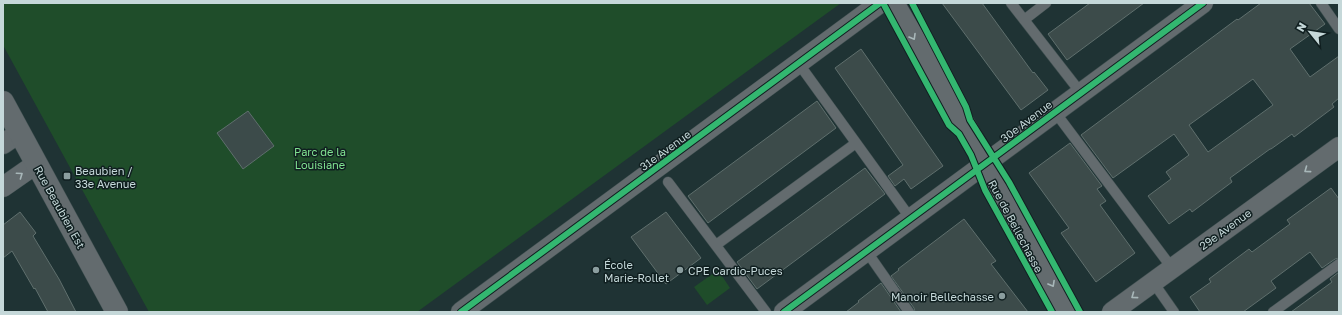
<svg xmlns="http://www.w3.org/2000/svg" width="1342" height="315" font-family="'Golos Text',sans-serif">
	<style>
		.green { fill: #1f4d2a }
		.building { fill: #3c4b4a; stroke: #5f6f6d; fill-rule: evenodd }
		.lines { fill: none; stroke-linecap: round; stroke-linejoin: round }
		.service-casing { stroke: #3f4f50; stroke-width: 11 }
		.minor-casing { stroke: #3f4f50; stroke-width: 21 }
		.tertiary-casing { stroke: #3f4f50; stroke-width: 23 }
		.service { stroke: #636b6e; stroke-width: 10 }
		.minor { stroke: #636b6e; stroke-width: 20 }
		.tertiary { stroke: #636b6e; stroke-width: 22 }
		.cycleway-casing { stroke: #101f20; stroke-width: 8 }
		.cycleway { stroke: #33b770; stroke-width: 6 }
		.oneway { stroke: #a8b7b9 }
		.poi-dot { fill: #8b9e9f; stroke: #101f20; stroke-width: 1.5 }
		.labels { text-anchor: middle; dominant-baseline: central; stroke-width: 3; stroke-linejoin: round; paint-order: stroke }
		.street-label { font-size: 11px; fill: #c5d8d9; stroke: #101f20 }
		.park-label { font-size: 11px; fill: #80e290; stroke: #101f20 }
		.poi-label { font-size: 11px; fill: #c5d8d9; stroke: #101f20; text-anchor: start }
	</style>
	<rect width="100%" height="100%" fill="#1f3334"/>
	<!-- green -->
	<path class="green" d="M 3,3 L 841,3 L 417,312 L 149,312 L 3,45 Z
		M 718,270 L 730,288 L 707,305 L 694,287 Z"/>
	<!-- building -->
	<path class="building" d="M 942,3 L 982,3 L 1033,73 L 1034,72 L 1048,90 L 1021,110 Z
		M 1090,3 L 1144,3 L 1067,60 L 1048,34 Z
		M 1261,3 L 1309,3 L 1325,24 L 1290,49 L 1310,77 L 1339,56 L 1339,98 L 1332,104 L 1334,107 L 1294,137 L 1292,134 L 1271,149 L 1270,149 L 1230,178 L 1232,182 L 1192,212 L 1190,209 L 1169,224 L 1148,196 L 1171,179 L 1166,172 L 1189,155 L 1174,134 L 1113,178 L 1081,135 L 1190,54 L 1237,19 L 1238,20 ZM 1253,79 L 1273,105 L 1208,152 L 1189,125 Z
		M 861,49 L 943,166 L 911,189 L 904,179 L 895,186 L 888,176 L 903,165 L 835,68 Z
		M 817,101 L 836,128 L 708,223 L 688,196 Z
		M 248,111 L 274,146 L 243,169 L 217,133 Z
		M 1070,143 L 1102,186 L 1097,189 L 1106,201 L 1100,205 L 1135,253 L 1096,282 L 1061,233 L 1069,228 L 1029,173 Z
		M 865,168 L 885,194 L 757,289 L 737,262 Z
		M 1331,188 L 1339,199 L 1339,258 L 1335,259 L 1322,268 L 1310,252 L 1271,281 L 1276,288 L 1243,312 L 1200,312 L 1190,297 L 1211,282 L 1209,279 L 1249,249 L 1252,252 L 1290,224 L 1287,220 Z
		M 20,212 L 36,233 L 33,236 L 59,279 L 76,312 L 48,312 L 35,288 L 34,289 L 12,251 L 3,258 L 3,225 Z
		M 666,212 L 701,258 L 666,284 L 631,237 Z
		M 964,219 L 996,261 L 991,264 L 1028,312 L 915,312 L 914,308 L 891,276 L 899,270 L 898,269 Z
		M 1339,272 L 1339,312 L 1291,312 L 1332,282 L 1330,279 Z
		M 881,283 L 901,312 L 846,312 L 859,302 L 858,301 Z"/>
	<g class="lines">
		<!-- service casing -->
		<g class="service-casing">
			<path id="service" d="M 1011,3 L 1081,93
				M 1321,3 L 1339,29
				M 1024,20 L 1046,3
				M 799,64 L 911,219
				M 1055,112 L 1172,268
				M 668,182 L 766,312
				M 716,245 L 856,143
				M 867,252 L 909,312
				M 1153,282 L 1174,312
				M 1273,312 L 1339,264"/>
		</g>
		<!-- minor casing -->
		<g class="minor-casing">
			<path id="minor" d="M 3,144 L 19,133
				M 3,187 L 36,164
				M 461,312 L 880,3
				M 784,312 L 1203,3
				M 1112,312 L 1339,147"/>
		</g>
		<!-- tertiary casing -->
		<g class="tertiary-casing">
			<path id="tertiary" d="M 893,3 L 987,163 L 1067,312
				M 3,102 L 117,312"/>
		</g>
		<!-- service -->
		<use href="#service" class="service"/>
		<!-- minor -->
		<use href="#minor" class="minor"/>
		<!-- tertiary -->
		<use href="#tertiary" class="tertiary"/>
		<!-- cycleway casing -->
		<g class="cycleway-casing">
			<path id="cycleway" d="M 883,3 L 949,125 L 959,134 L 971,155 L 985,190 L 1052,312
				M 912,3 L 966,107 L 970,120 L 1009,182 L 1080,312
				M 461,312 L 880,3
				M 784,312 L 1203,3"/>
		</g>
		<!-- cycleway -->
		<use href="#cycleway" class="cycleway"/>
	</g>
	<!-- one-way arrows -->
	<defs><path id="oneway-chevron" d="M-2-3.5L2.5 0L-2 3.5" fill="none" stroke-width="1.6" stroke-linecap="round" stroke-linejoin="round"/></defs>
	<g class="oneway">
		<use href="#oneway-chevron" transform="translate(913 37) rotate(60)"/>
		<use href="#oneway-chevron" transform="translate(1307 170) rotate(144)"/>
		<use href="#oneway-chevron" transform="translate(20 175) rotate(-35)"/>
		<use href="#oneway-chevron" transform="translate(1052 284) rotate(61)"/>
		<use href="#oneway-chevron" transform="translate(1134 296) rotate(144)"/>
	</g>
	<!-- markers -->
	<g class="poi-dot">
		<rect x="63" y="172" width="8" height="8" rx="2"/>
		<circle cx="596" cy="270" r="4"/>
		<circle cx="680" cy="270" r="4"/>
		<circle cx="1002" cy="296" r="4"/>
	</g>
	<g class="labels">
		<!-- street labels -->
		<g class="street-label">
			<text transform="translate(1026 121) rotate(-37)">30e Avenue</text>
			<text transform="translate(665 150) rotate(-36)">31e Avenue</text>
			<text transform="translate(60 207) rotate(61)">Rue Beaubien Est</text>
			<text transform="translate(1016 226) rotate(62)">Rue de Bellechasse</text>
			<text transform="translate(1225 229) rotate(-36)">29e Avenue</text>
		</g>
		<!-- park labels -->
		<g class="park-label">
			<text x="320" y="151">Parc de la<tspan x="320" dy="13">Louisiane</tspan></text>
		</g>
		<!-- poi labels -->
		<g class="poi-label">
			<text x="75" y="170">Beaubien /<tspan x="75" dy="13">33e Avenue</tspan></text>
			<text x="604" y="264">École<tspan x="604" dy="13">Marie-Rollet</tspan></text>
			<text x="688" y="270">CPE Cardio-Puces</text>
			<text x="994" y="296" text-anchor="end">Manoir Bellechasse</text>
		</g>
	</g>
	<!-- border -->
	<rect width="1342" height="315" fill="none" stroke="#c5d8d9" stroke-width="8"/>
	<!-- north arrow -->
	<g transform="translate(1310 32) rotate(300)" stroke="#101f20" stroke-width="3" paint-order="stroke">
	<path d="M0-3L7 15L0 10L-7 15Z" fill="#c5d8d9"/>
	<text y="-6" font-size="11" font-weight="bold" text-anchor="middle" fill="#c5d8d9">N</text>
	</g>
</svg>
